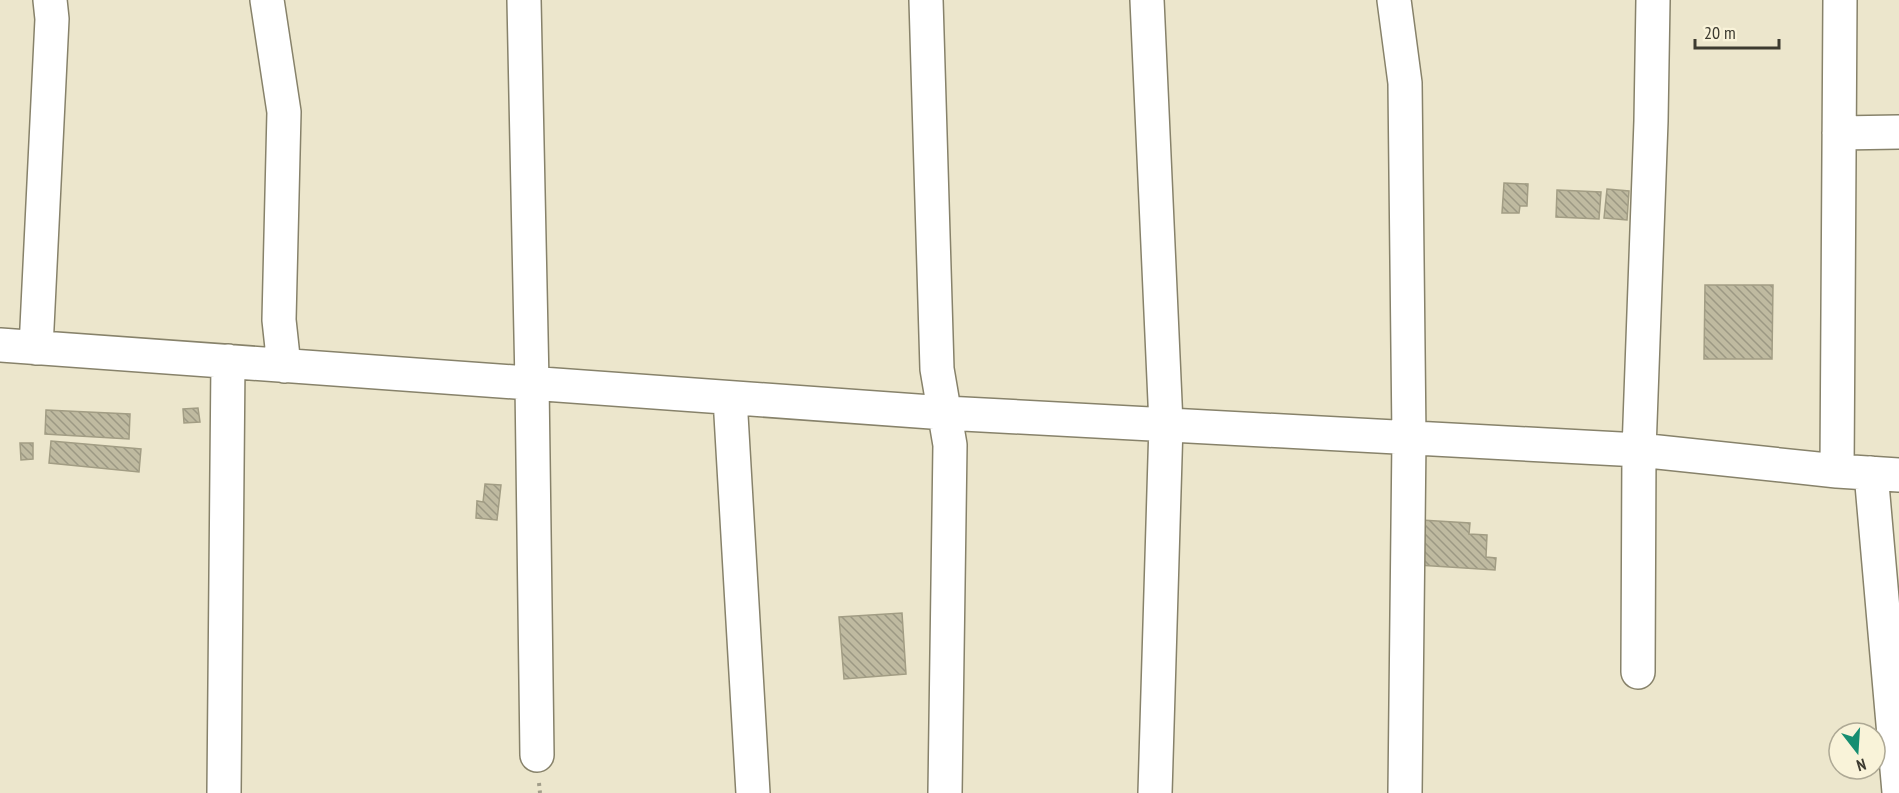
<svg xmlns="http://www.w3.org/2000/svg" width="1899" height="793" font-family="'PT Sans Narrow',sans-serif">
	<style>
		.building { fill: url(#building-back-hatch); stroke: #a29d84; stroke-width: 1.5 }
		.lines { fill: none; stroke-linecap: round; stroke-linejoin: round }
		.minor-casing { stroke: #87826a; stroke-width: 36 }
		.path { stroke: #a19d89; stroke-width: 4; stroke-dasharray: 3 4.5; stroke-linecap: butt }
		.minor { stroke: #fff; stroke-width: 33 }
	</style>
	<defs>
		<pattern id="building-back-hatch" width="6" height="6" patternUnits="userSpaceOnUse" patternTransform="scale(1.5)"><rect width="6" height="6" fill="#bfbaa0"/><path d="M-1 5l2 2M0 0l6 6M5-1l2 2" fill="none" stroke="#9c9883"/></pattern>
	</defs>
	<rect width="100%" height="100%" fill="#ece6cc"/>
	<!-- building -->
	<path class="building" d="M 1504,183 L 1528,184 L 1527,206 L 1520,206 L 1519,213 L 1502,213 Z
		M 1607,189 L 1629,191 L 1627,220 L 1604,218 Z
		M 1557,190 L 1601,192 L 1599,219 L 1556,217 Z
		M 1705,285 L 1773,285 L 1772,359 L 1704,359 Z
		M 198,408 L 200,422 L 184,423 L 183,409 Z
		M 46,410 L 130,414 L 129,439 L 45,434 Z
		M 51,441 L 141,449 L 139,472 L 49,463 Z
		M 20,443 L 33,443 L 33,459 L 21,460 Z
		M 485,484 L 501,485 L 497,520 L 476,518 L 477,501 L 483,502 Z
		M 1421,520 L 1470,523 L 1469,534 L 1487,535 L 1486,557 L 1496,558 L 1495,570 L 1418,565 Z
		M 902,613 L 906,674 L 844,679 L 839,617 Z"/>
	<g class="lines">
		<!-- minor casing -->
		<g class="minor-casing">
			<path id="minor" d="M 267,0 L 284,112 L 279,320 L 284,366
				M 524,0 L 532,383 L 537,755
				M 926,0 L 937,369 L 950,445 L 945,793
				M 1147,0 L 1166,424 L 1155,793
				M 1394,0 L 1405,83 L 1409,438 L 1405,793
				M 1839,133 L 1899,132
				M 0,345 L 945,413 L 1639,450 L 1837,471 L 1899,475
				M 36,348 L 52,19 L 50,0
				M 730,398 L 753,793
				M 1837,471 L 1840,0
				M 1871,473 L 1899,792
				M 1638,672 L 1639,450 L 1651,121 L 1653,0
				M 224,793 L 228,361"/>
		</g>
		<!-- path -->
		<path class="path" d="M 539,783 L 540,793"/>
		<!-- minor -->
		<use href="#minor" class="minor"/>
	</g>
	<!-- north arrow -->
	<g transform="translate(1857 751) rotate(163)"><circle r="28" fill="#f9f3d9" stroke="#aea995" stroke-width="1.5"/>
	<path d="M0-4.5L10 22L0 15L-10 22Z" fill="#178e71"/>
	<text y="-9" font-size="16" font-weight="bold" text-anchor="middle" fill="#3d3b30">N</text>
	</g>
	<!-- scale -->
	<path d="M1695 39v9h84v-9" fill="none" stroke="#3d3b30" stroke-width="3"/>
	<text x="1704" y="39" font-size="18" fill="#3d3b30" stroke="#f9f3d9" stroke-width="4.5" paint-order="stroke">20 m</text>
</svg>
